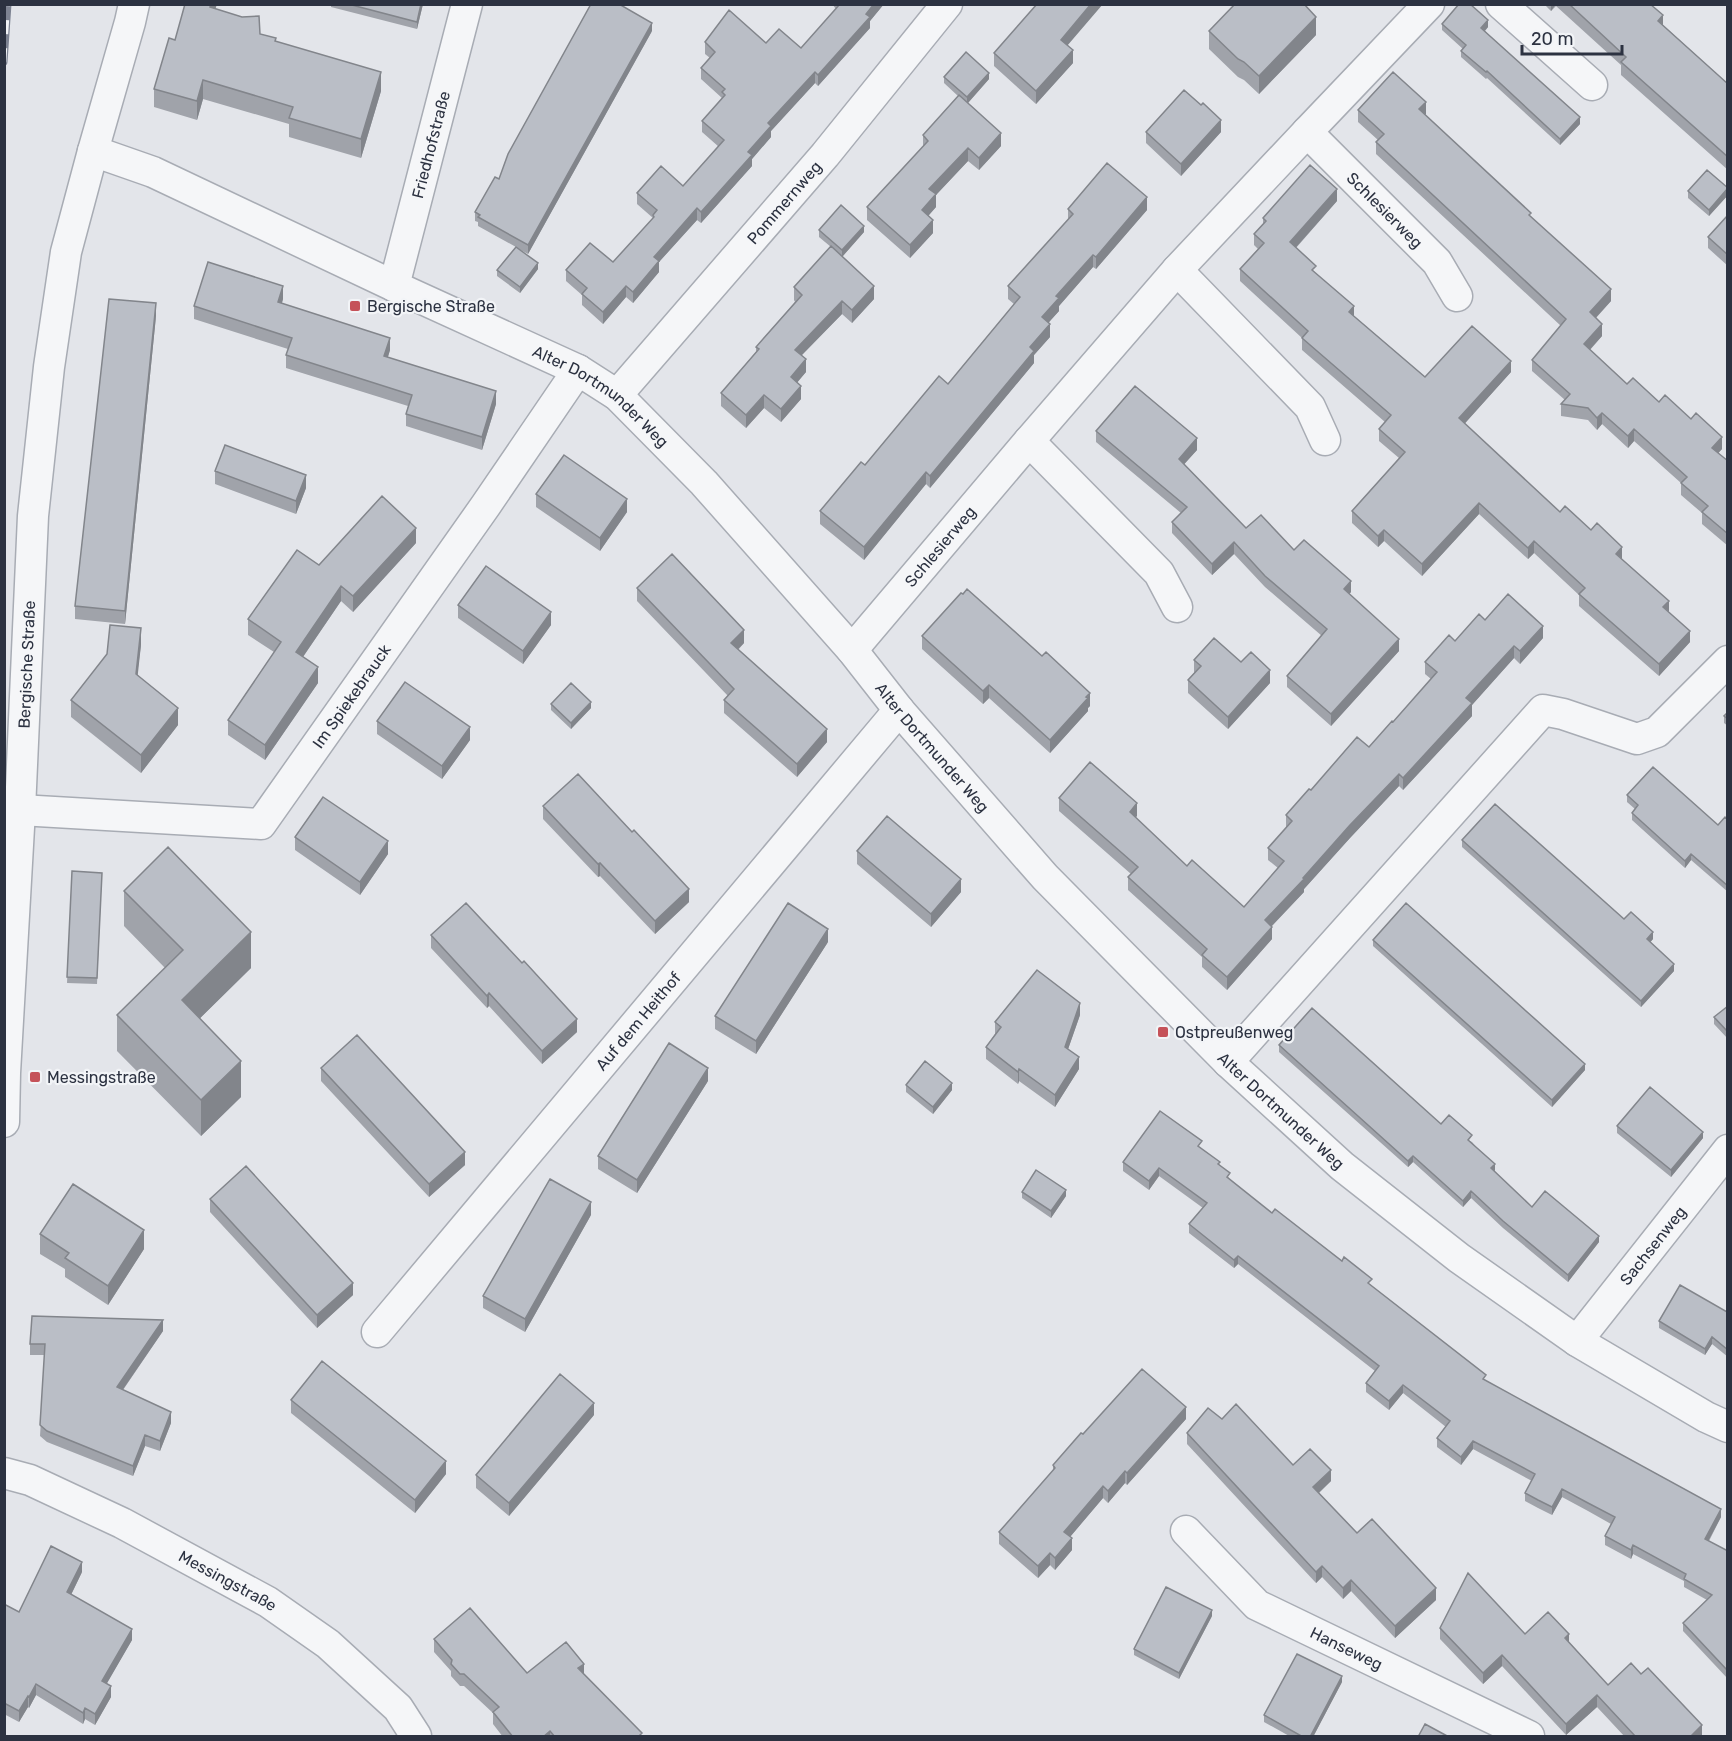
<svg xmlns="http://www.w3.org/2000/svg" width="1732" height="1741" font-family="Rubik,sans-serif">
	<style>
		.lines { fill: none; stroke-linecap: round; stroke-linejoin: round }
		.street-casing { stroke: #a8acb4; stroke-width: 33 }
		.street { stroke: #f5f6f8; stroke-width: 30 }
		.rail-casing { stroke: #7d8392; stroke-width: 7 }
		.rail { stroke: #f2f4f7; stroke-width: 4.5; stroke-dasharray: 14; stroke-linecap: butt }
		.wall { fill: #a0a3aa }
		.shaded-wall { fill: #82858b }
		.building { fill: #babec6; stroke: #82858b; stroke-width: 1.5 }
		.poi-dot { fill: #c55259; stroke: #f2f4f7; stroke-width: 2 }
		.labels { text-anchor: middle; dominant-baseline: central; stroke-width: 4.5; stroke-linejoin: round; paint-order: stroke }
		.street-label { font-size: 16px; fill: #2c3241; stroke: #f2f4f7 }
		.poi-label { font-size: 16px; fill: #2c3241; stroke: #f2f4f7; text-anchor: start }
	</style>
	<rect width="100%" height="100%" fill="#e3e5ea"/>
	<g class="lines">
		<!-- street casing -->
		<g class="street-casing">
			<g id="street">
				<path d="M 1501,4 L 1592,85"/>
				<path d="M 1307,132 L 1429,4"/>
				<path id="s1" d="M 93,151 L 153,172 L 394,286 L 578,370 L 617,395 L 704,483 L 852,650 L 899,710 L 1045,877 L 1228,1062 L 1342,1166 L 1459,1258 L 1577,1341 L 1706,1417 L 1728,1427"/>
				<path d="M 1177,270 L 1310,407 L 1325,440"/>
				<path id="s2" d="M 394,286 L 467,4"/>
				<path id="s3" d="M 617,395 L 825,155 L 947,4"/>
				<path id="s4" d="M 1029,441 L 1177,270 L 1307,132 L 1437,262 L 1457,296"/>
				<path id="s5" d="M 852,650 L 1029,441 L 1159,573 L 1177,607"/>
				<path id="s6" d="M 20,810 L 261,824 L 486,505 L 578,370"/>
				<path d="M 1228,1062 L 1543,710 L 1563,714 L 1637,739 L 1657,732 L 1728,661"/>
				<path id="s7" d="M 4,1122 L 5,1073 L 20,810 L 33,516 L 49,367 L 66,252 L 93,151 L 130,22 L 134,4"/>
				<path id="s8" d="M 377,1332 L 899,710"/>
				<path id="s9" d="M 1577,1341 L 1728,1150"/>
				<path id="s10" d="M 4,1473 L 30,1480 L 122,1523 L 268,1602 L 328,1644 L 398,1708 L 416,1736"/>
				<path id="s11" d="M 1186,1531 L 1257,1605 L 1529,1736"/>
			</g>
		</g>
		<!-- street -->
		<use href="#street" class="street"/>
		<!-- rail casing -->
		<g class="rail-casing">
			<path id="rail" d="M 4,62 L 8,4"/>
		</g>
		<!-- rail -->
		<use href="#rail" class="rail"/>
	</g>
	<!-- wall -->
	<path class="wall" d="M 331,4 L 423,4 L 417,29 L 331,7 Z
		M 832,4 L 884,4 L 870,21 L 870,28 L 818,86 L 815,83 L 771,131 L 771,137 L 752,159 L 752,166 L 701,223 L 697,220 L 659,262 L 659,272 L 633,303 L 626,297 L 603,324 L 582,305 L 582,295 L 566,281 L 566,270 L 613,262 L 653,218 L 637,204 L 637,193 L 683,186 L 719,147 L 702,132 L 702,121 L 722,98 L 701,79 L 701,68 L 710,58 L 705,54 L 705,42 L 766,43 L 801,48 L 836,9 Z
		M 1544,4 L 1650,4 L 1663,25 L 1728,84 L 1728,170 L 1621,75 L 1621,65 L 1556,6 L 1551,11 Z
		M 215,9 L 260,34 L 381,91 L 361,158 L 289,137 L 289,124 L 203,99 L 197,120 L 154,107 L 154,89 L 175,40 Z
		M 1442,24 L 1488,27 L 1485,31 L 1580,124 L 1560,145 L 1487,78 L 1486,79 L 1461,57 L 1461,51 L 1463,49 L 1442,30 Z
		M 652,31 L 528,254 L 517,248 L 538,269 L 520,293 L 497,276 L 497,270 L 516,247 L 478,226 L 478,222 L 475,221 L 475,212 L 499,179 Z
		M 1209,31 L 1316,35 L 1259,94 L 1244,80 L 1238,77 L 1209,49 Z
		M 1068,45 L 1073,63 L 1036,104 L 994,66 L 994,53 Z
		M 944,77 L 989,79 L 968,103 L 1001,146 L 979,170 L 968,161 L 936,195 L 936,207 L 928,216 L 933,233 L 910,258 L 867,220 L 867,207 L 923,147 L 923,135 L 958,96 L 944,83 Z
		M 1358,110 L 1426,114 L 1425,115 L 1531,218 L 1611,301 L 1596,318 L 1602,336 L 1590,350 L 1627,384 L 1659,402 L 1722,449 L 1718,453 L 1728,461 L 1728,546 L 1702,524 L 1702,513 L 1681,495 L 1681,483 L 1634,441 L 1628,448 L 1602,424 L 1597,430 L 1588,420 L 1561,416 L 1561,404 L 1565,400 L 1532,371 L 1532,360 L 1561,326 L 1376,154 L 1376,142 L 1378,140 L 1358,122 Z
		M 1146,132 L 1221,132 L 1181,176 L 1146,143 Z
		M 1728,188 L 1728,195 L 1709,216 L 1688,198 L 1688,191 Z
		M 1337,201 L 1296,248 L 1316,274 L 1354,316 L 1425,377 L 1511,372 L 1464,424 L 1560,512 L 1622,559 L 1669,612 L 1690,642 L 1659,676 L 1579,606 L 1579,595 L 1534,553 L 1528,559 L 1479,514 L 1422,576 L 1384,541 L 1378,547 L 1352,523 L 1352,511 L 1399,458 L 1379,441 L 1379,429 L 1385,422 L 1302,350 L 1302,338 L 1240,281 L 1240,269 L 1258,249 L 1254,245 L 1254,234 L 1263,224 L 1263,218 Z
		M 1068,209 L 1147,210 L 1096,269 L 1093,267 L 1059,306 L 1059,311 L 1048,323 L 1050,337 L 1034,355 L 1034,363 L 930,488 L 926,484 L 864,560 L 820,524 L 820,511 L 865,465 L 948,384 L 1014,304 L 1008,299 L 1008,286 L 1068,220 Z
		M 1728,215 L 1728,266 L 1708,248 L 1708,237 Z
		M 819,230 L 864,232 L 842,257 L 874,299 L 852,323 L 842,314 L 802,355 L 806,372 L 797,382 L 801,399 L 781,422 L 764,408 L 746,428 L 721,406 L 721,393 L 756,352 L 756,347 L 795,302 L 794,300 L 794,287 L 831,247 L 819,237 Z
		M 283,299 L 282,303 L 390,350 L 388,357 L 496,404 L 482,450 L 406,426 L 406,414 L 408,406 L 286,368 L 286,355 L 288,349 L 194,319 L 194,306 Z
		M 156,316 L 125,624 L 75,619 L 75,606 Z
		M 1096,431 L 1197,450 L 1184,464 L 1246,528 L 1294,550 L 1351,592 L 1349,594 L 1399,651 L 1331,726 L 1287,687 L 1287,676 L 1322,636 L 1265,587 L 1234,554 L 1212,575 L 1172,533 L 1172,522 L 1181,513 L 1096,442 Z
		M 215,471 L 306,488 L 296,514 L 215,484 Z
		M 536,494 L 627,512 L 600,551 L 536,507 Z
		M 416,543 L 353,612 L 341,601 L 303,657 L 318,683 L 265,760 L 228,735 L 228,720 L 274,652 L 248,635 L 248,619 L 319,565 Z
		M 637,588 L 744,643 L 738,650 L 827,742 L 797,777 L 724,713 L 724,700 L 728,696 L 637,601 Z
		M 458,605 L 551,625 L 523,664 L 458,618 Z
		M 1485,620 L 1543,638 L 1520,664 L 1514,658 L 1472,705 L 1472,716 L 1403,790 L 1399,786 L 1350,838 L 1304,889 L 1304,892 L 1272,926 L 1272,939 L 1227,990 L 1202,967 L 1202,957 L 1128,890 L 1128,877 L 1131,874 L 1059,811 L 1059,798 L 1137,816 L 1135,817 L 1187,866 L 1244,907 L 1278,868 L 1268,860 L 1268,848 L 1286,828 L 1286,815 L 1311,790 L 1369,747 L 1393,722 L 1431,679 L 1425,674 L 1425,662 Z
		M 922,636 L 1090,706 L 1088,708 L 1088,711 L 1050,753 L 989,698 L 983,704 L 922,649 Z
		M 141,645 L 137,675 L 178,725 L 141,773 L 71,717 L 71,700 Z
		M 1194,660 L 1241,662 L 1270,683 L 1228,729 L 1188,693 L 1188,680 L 1194,673 Z
		M 551,704 L 591,708 L 571,729 L 551,710 Z
		M 1728,712 L 1728,726 L 1724,723 L 1724,716 Z
		M 377,721 L 470,740 L 442,779 L 377,734 Z
		M 1627,795 L 1718,825 L 1728,820 L 1728,892 L 1691,860 L 1685,868 L 1632,820 L 1632,813 L 1635,809 L 1627,802 Z
		M 543,806 L 689,902 L 655,934 L 600,876 L 598,877 L 543,819 Z
		M 295,837 L 388,854 L 360,895 L 295,850 Z
		M 1462,840 L 1624,919 L 1653,939 L 1650,942 L 1674,971 L 1641,1007 L 1462,847 Z
		M 857,851 L 961,892 L 931,927 L 857,864 Z
		M 72,871 L 102,873 L 97,984 L 67,983 Z
		M 124,891 L 251,968 L 199,1019 L 241,1097 L 201,1136 L 117,1051 L 117,1015 L 165,968 L 124,926 Z
		M 431,935 L 577,1032 L 542,1064 L 489,1006 L 487,1008 L 431,948 Z
		M 1373,940 L 1585,1070 L 1552,1107 L 1373,946 Z
		M 828,942 L 756,1054 L 715,1029 L 715,1016 Z
		M 1728,1006 L 1728,1039 L 1714,1024 L 1714,1017 Z
		M 1080,1015 L 1068,1049 L 1079,1069 L 1055,1107 L 1019,1081 L 1018,1084 L 986,1059 L 986,1047 L 995,1034 L 995,1022 Z
		M 1279,1045 L 1441,1124 L 1472,1142 L 1495,1170 L 1494,1172 L 1532,1207 L 1599,1242 L 1568,1282 L 1503,1228 L 1471,1198 L 1463,1207 L 1413,1162 L 1408,1167 L 1279,1052 Z
		M 321,1068 L 465,1165 L 429,1197 L 321,1081 Z
		M 708,1081 L 637,1193 L 598,1169 L 598,1156 Z
		M 906,1085 L 952,1090 L 933,1114 L 906,1092 Z
		M 1617,1126 L 1703,1138 L 1671,1177 L 1617,1133 Z
		M 1202,1149 L 1220,1165 L 1230,1180 L 1272,1213 L 1372,1286 L 1486,1381 L 1721,1517 L 1709,1541 L 1728,1551 L 1728,1679 L 1683,1631 L 1683,1623 L 1707,1600 L 1684,1587 L 1684,1581 L 1633,1554 L 1631,1559 L 1605,1545 L 1605,1536 L 1611,1524 L 1588,1511 L 1562,1497 L 1552,1515 L 1538,1508 L 1525,1501 L 1525,1493 L 1532,1481 L 1473,1449 L 1461,1465 L 1437,1447 L 1437,1438 L 1446,1427 L 1403,1393 L 1389,1410 L 1366,1392 L 1366,1383 L 1375,1371 L 1238,1264 L 1234,1268 L 1189,1233 L 1189,1224 L 1203,1208 L 1159,1176 L 1149,1190 L 1123,1171 L 1123,1162 Z
		M 1022,1192 L 1066,1196 L 1051,1218 L 1022,1198 Z
		M 210,1199 L 353,1295 L 317,1328 L 210,1212 Z
		M 591,1215 L 525,1332 L 483,1308 L 483,1296 Z
		M 40,1234 L 144,1249 L 108,1305 L 65,1277 L 65,1269 L 40,1254 Z
		M 1728,1310 L 1728,1357 L 1712,1344 L 1705,1355 L 1659,1328 L 1659,1321 L 1727,1312 Z
		M 163,1331 L 123,1390 L 171,1423 L 160,1451 L 145,1446 L 133,1476 L 47,1442 L 40,1436 L 45,1355 L 30,1355 L 30,1344 Z
		M 291,1400 L 446,1474 L 415,1513 L 291,1413 Z
		M 594,1415 L 509,1516 L 476,1488 L 476,1475 Z
		M 1186,1419 L 1127,1485 L 1125,1483 L 1108,1503 L 1103,1498 L 1070,1537 L 1072,1550 L 1055,1570 L 1050,1565 L 1038,1578 L 999,1544 L 999,1532 L 1053,1471 L 1053,1465 L 1083,1434 Z
		M 1222,1419 L 1293,1465 L 1331,1481 L 1319,1493 L 1357,1533 L 1436,1600 L 1395,1638 L 1351,1591 L 1343,1599 L 1322,1577 L 1316,1583 L 1187,1444 L 1187,1433 Z
		M 82,1572 L 71,1595 L 132,1640 L 106,1684 L 111,1697 L 95,1725 L 85,1719 L 83,1724 L 36,1695 L 29,1708 L 28,1707 L 19,1722 L 4,1714 L 4,1604 L 19,1612 Z
		M 1212,1616 L 1179,1679 L 1134,1655 L 1134,1649 Z
		M 1440,1628 L 1525,1634 L 1569,1642 L 1608,1685 L 1641,1674 L 1702,1725 L 1702,1737 L 1625,1737 L 1597,1707 L 1566,1735 L 1502,1666 L 1483,1684 L 1440,1639 Z
		M 434,1639 L 527,1673 L 584,1674 L 642,1737 L 503,1737 L 493,1724 L 493,1713 L 464,1686 L 460,1686 L 451,1676 L 451,1671 L 434,1652 Z
		M 1342,1682 L 1313,1737 L 1291,1737 L 1264,1722 L 1264,1715 Z
		M 1728,1705 L 1728,1717 L 1726,1715 L 1726,1707 Z"/>
	<!-- shaded-wall -->
	<path class="shaded-wall" d="M 211,4 L 217,4 L 210,26 L 210,7 Z
		M 421,4 L 423,4 L 417,29 L 417,22 Z
		M 874,4 L 884,4 L 870,21 L 870,28 L 818,86 L 818,75 Z
		M 1091,4 L 1103,4 L 1061,53 L 1061,40 Z
		M 1551,4 L 1556,4 L 1551,11 Z
		M 1663,15 L 1663,28 L 1658,21 Z
		M 1316,17 L 1316,35 L 1259,94 L 1259,76 Z
		M 1488,20 L 1488,27 L 1481,35 L 1481,28 Z
		M 652,23 L 652,31 L 528,254 L 528,245 Z
		M 1073,50 L 1073,63 L 1036,104 L 1036,91 Z
		M 381,72 L 381,91 L 361,158 L 361,139 Z
		M 815,72 L 815,83 L 771,131 L 771,137 L 752,159 L 752,166 L 701,223 L 701,212 L 748,152 L 768,123 Z
		M 989,73 L 989,79 L 967,104 L 967,97 Z
		M 203,80 L 203,99 L 197,120 L 197,101 Z
		M 1426,102 L 1426,114 L 1419,121 L 1419,109 Z
		M 1580,117 L 1580,124 L 1560,145 L 1560,139 Z
		M 1221,120 L 1221,132 L 1181,176 L 1181,164 Z
		M 1001,133 L 1001,146 L 979,170 L 979,158 Z
		M 968,148 L 968,161 L 936,195 L 936,207 L 922,223 L 922,210 L 929,189 Z
		M 1337,189 L 1337,201 L 1290,254 L 1290,242 Z
		M 1728,189 L 1728,195 L 1709,216 L 1709,210 Z
		M 1147,197 L 1147,210 L 1096,269 L 1096,257 Z
		M 697,208 L 697,220 L 659,262 L 659,272 L 633,303 L 633,292 L 654,257 Z
		M 933,220 L 933,233 L 910,258 L 910,245 Z
		M 864,226 L 864,232 L 842,257 L 842,250 Z
		M 1093,255 L 1093,267 L 1059,306 L 1059,311 L 1042,330 L 1042,317 L 1056,296 Z
		M 538,263 L 538,269 L 520,293 L 520,287 Z
		M 283,286 L 283,299 L 278,315 L 278,302 Z
		M 626,286 L 626,297 L 603,324 L 603,312 Z
		M 874,286 L 874,299 L 852,323 L 852,310 Z
		M 1611,289 L 1611,301 L 1590,324 L 1590,312 Z
		M 842,301 L 842,314 L 795,362 L 795,350 Z
		M 156,303 L 156,316 L 125,624 L 125,611 Z
		M 1354,306 L 1354,318 L 1349,312 Z
		M 1050,324 L 1050,337 L 1034,355 L 1034,363 L 930,488 L 930,476 L 1030,347 Z
		M 1602,324 L 1602,336 L 1584,356 L 1584,344 Z
		M 390,338 L 390,350 L 384,369 L 384,356 Z
		M 806,359 L 806,372 L 791,390 L 791,377 Z
		M 1511,361 L 1511,372 L 1459,430 L 1459,418 Z
		M 801,386 L 801,399 L 781,422 L 781,409 Z
		M 496,391 L 496,404 L 482,450 L 482,437 Z
		M 764,395 L 764,408 L 746,428 L 746,415 Z
		M 1602,413 L 1602,424 L 1597,430 L 1597,418 Z
		M 1634,429 L 1634,441 L 1628,448 L 1628,436 Z
		M 1722,437 L 1722,449 L 1712,460 L 1712,448 Z
		M 1197,438 L 1197,450 L 1179,470 L 1179,459 Z
		M 926,472 L 926,484 L 864,560 L 864,547 Z
		M 306,475 L 306,488 L 296,514 L 296,501 Z
		M 627,499 L 627,512 L 600,551 L 600,538 Z
		M 1479,503 L 1479,514 L 1422,576 L 1422,564 Z
		M 416,528 L 416,543 L 353,612 L 353,596 Z
		M 1384,530 L 1384,541 L 1378,547 L 1378,536 Z
		M 1534,541 L 1534,553 L 1528,559 L 1528,548 Z
		M 1234,542 L 1234,554 L 1212,575 L 1212,564 Z
		M 1622,547 L 1622,559 L 1616,554 Z
		M 1351,581 L 1351,592 L 1344,600 L 1344,589 Z
		M 341,586 L 341,601 L 296,667 L 296,652 Z
		M 1669,601 L 1669,612 L 1663,607 Z
		M 551,612 L 551,625 L 523,664 L 523,651 Z
		M 1543,626 L 1543,638 L 1520,664 L 1520,651 Z
		M 141,628 L 141,645 L 136,691 L 136,674 Z
		M 744,630 L 744,643 L 731,656 L 731,643 Z
		M 1690,631 L 1690,642 L 1659,676 L 1659,664 Z
		M 1399,639 L 1399,651 L 1331,726 L 1331,714 Z
		M 1514,646 L 1514,658 L 1472,705 L 1472,716 L 1403,790 L 1403,778 L 1466,698 Z
		M 318,667 L 318,683 L 265,760 L 265,745 Z
		M 1270,670 L 1270,683 L 1228,729 L 1228,717 Z
		M 989,685 L 989,698 L 983,704 L 983,691 Z
		M 1090,693 L 1090,706 L 1088,708 L 1088,711 L 1050,753 L 1050,740 Z
		M 591,702 L 591,708 L 571,729 L 571,723 Z
		M 178,708 L 178,725 L 141,773 L 141,755 Z
		M 470,727 L 470,740 L 442,779 L 442,766 Z
		M 827,729 L 827,742 L 797,777 L 797,764 Z
		M 1399,774 L 1399,786 L 1350,838 L 1304,889 L 1304,892 L 1265,933 L 1265,920 L 1350,825 Z
		M 1137,803 L 1137,816 L 1130,824 L 1130,812 Z
		M 388,841 L 388,854 L 360,895 L 360,882 Z
		M 1691,854 L 1691,860 L 1685,868 L 1685,861 Z
		M 600,863 L 600,876 L 598,877 L 598,864 Z
		M 961,879 L 961,892 L 931,927 L 931,914 Z
		M 689,889 L 689,902 L 655,934 L 655,921 Z
		M 1272,927 L 1272,939 L 1227,990 L 1227,977 Z
		M 828,929 L 828,942 L 756,1054 L 756,1041 Z
		M 251,932 L 251,968 L 182,1036 L 182,1000 Z
		M 1653,932 L 1653,939 L 1647,946 L 1647,939 Z
		M 1674,964 L 1674,971 L 1641,1007 L 1641,1001 Z
		M 489,993 L 489,1006 L 487,1008 L 487,996 Z
		M 1080,1003 L 1080,1015 L 1065,1058 L 1065,1047 Z
		M 577,1019 L 577,1032 L 542,1064 L 542,1051 Z
		M 1079,1057 L 1079,1069 L 1055,1107 L 1055,1095 Z
		M 241,1061 L 241,1097 L 201,1136 L 201,1100 Z
		M 1585,1064 L 1585,1070 L 1552,1107 L 1552,1100 Z
		M 708,1068 L 708,1081 L 637,1193 L 637,1180 Z
		M 1019,1069 L 1019,1081 L 1018,1084 L 1018,1072 Z
		M 952,1083 L 952,1090 L 933,1114 L 933,1107 Z
		M 1703,1132 L 1703,1138 L 1671,1177 L 1671,1170 Z
		M 465,1152 L 465,1165 L 429,1197 L 429,1184 Z
		M 1413,1156 L 1413,1162 L 1408,1167 L 1408,1161 Z
		M 1495,1164 L 1495,1170 L 1491,1175 L 1491,1168 Z
		M 1159,1168 L 1159,1176 L 1149,1190 L 1149,1181 Z
		M 1066,1190 L 1066,1196 L 1051,1218 L 1051,1211 Z
		M 1471,1191 L 1471,1198 L 1463,1207 L 1463,1201 Z
		M 591,1202 L 591,1215 L 525,1332 L 525,1319 Z
		M 144,1230 L 144,1249 L 108,1305 L 108,1286 Z
		M 1599,1236 L 1599,1242 L 1568,1282 L 1568,1275 Z
		M 1238,1256 L 1238,1264 L 1234,1268 L 1234,1260 Z
		M 353,1283 L 353,1295 L 317,1328 L 317,1315 Z
		M 163,1320 L 163,1331 L 117,1398 L 117,1387 Z
		M 1712,1337 L 1712,1344 L 1705,1355 L 1705,1349 Z
		M 1403,1385 L 1403,1393 L 1389,1410 L 1389,1401 Z
		M 594,1403 L 594,1415 L 509,1516 L 509,1503 Z
		M 1186,1407 L 1186,1419 L 1127,1485 L 1127,1473 Z
		M 171,1412 L 171,1423 L 160,1451 L 160,1441 Z
		M 145,1435 L 145,1446 L 133,1476 L 133,1466 Z
		M 1473,1441 L 1473,1449 L 1461,1465 L 1461,1457 Z
		M 446,1461 L 446,1474 L 415,1513 L 415,1500 Z
		M 1331,1470 L 1331,1481 L 1313,1498 L 1313,1487 Z
		M 1125,1471 L 1125,1483 L 1108,1503 L 1108,1491 Z
		M 1103,1486 L 1103,1498 L 1064,1544 L 1064,1532 Z
		M 1562,1489 L 1562,1497 L 1552,1515 L 1552,1507 Z
		M 1721,1509 L 1721,1517 L 1705,1547 L 1705,1539 Z
		M 1072,1538 L 1072,1550 L 1055,1570 L 1055,1558 Z
		M 1633,1545 L 1633,1554 L 1631,1559 L 1631,1550 Z
		M 1050,1553 L 1050,1565 L 1038,1578 L 1038,1566 Z
		M 82,1562 L 82,1572 L 67,1603 L 67,1592 Z
		M 1322,1566 L 1322,1577 L 1316,1583 L 1316,1572 Z
		M 1351,1580 L 1351,1591 L 1343,1599 L 1343,1588 Z
		M 1436,1588 L 1436,1600 L 1395,1638 L 1395,1626 Z
		M 1212,1610 L 1212,1616 L 1179,1679 L 1179,1673 Z
		M 132,1629 L 132,1640 L 102,1692 L 102,1681 Z
		M 1569,1634 L 1569,1645 L 1565,1638 Z
		M 1502,1655 L 1502,1666 L 1483,1684 L 1483,1673 Z
		M 584,1664 L 584,1676 L 578,1668 Z
		M 1342,1676 L 1342,1682 L 1313,1737 L 1310,1737 Z
		M 36,1684 L 36,1695 L 29,1708 L 29,1697 Z
		M 111,1686 L 111,1697 L 95,1725 L 95,1714 Z
		M 1597,1695 L 1597,1707 L 1566,1735 L 1566,1724 Z
		M 28,1696 L 28,1707 L 19,1722 L 19,1711 Z
		M 85,1708 L 85,1719 L 83,1724 L 83,1713 Z
		M 1702,1725 L 1702,1737 L 1690,1737 Z
		M 550,1731 L 550,1737 L 543,1737 Z"/>
	<!-- building -->
	<path class="building" d="M 185,4 L 211,4 L 210,7 L 242,17 L 259,16 L 260,34 L 276,38 L 275,41 L 381,72 L 361,139 L 289,118 L 293,107 L 203,80 L 197,101 L 154,89 L 169,38 L 175,40 Z
		M 348,4 L 421,4 L 417,22 Z
		M 591,4 L 619,4 L 652,23 L 528,245 L 478,217 L 480,215 L 475,212 L 495,177 L 499,179 L 508,154 Z
		M 840,4 L 874,4 L 866,14 L 870,17 L 818,75 L 815,72 L 768,123 L 771,126 L 748,152 L 752,155 L 701,212 L 697,208 L 654,257 L 659,261 L 633,292 L 626,286 L 603,312 L 582,294 L 587,288 L 566,270 L 590,243 L 613,262 L 654,217 L 653,215 L 657,210 L 637,193 L 661,166 L 683,186 L 724,140 L 702,121 L 725,95 L 722,92 L 725,89 L 701,68 L 715,52 L 705,42 L 729,10 L 766,43 L 779,29 L 801,48 Z
		M 1037,4 L 1091,4 L 1061,40 L 1073,50 L 1036,91 L 994,53 Z
		M 1235,4 L 1304,4 L 1316,17 L 1259,76 L 1244,62 L 1238,59 L 1209,31 Z
		M 1459,4 L 1470,4 L 1488,20 L 1481,28 L 1580,117 L 1560,139 L 1487,71 L 1486,72 L 1461,51 L 1466,45 L 1442,24 Z
		M 1569,4 L 1650,4 L 1663,15 L 1658,21 L 1728,84 L 1728,157 L 1621,62 L 1626,57 Z
		M 966,52 L 989,73 L 967,97 L 944,77 Z
		M 1393,72 L 1426,102 L 1419,109 L 1531,213 L 1529,215 L 1611,289 L 1590,312 L 1602,324 L 1584,344 L 1627,384 L 1633,378 L 1659,402 L 1665,395 L 1691,419 L 1696,413 L 1722,437 L 1712,448 L 1728,461 L 1728,534 L 1702,512 L 1708,506 L 1681,483 L 1687,477 L 1634,429 L 1628,436 L 1602,413 L 1597,418 L 1588,408 L 1561,404 L 1570,394 L 1532,360 L 1566,319 L 1376,142 L 1384,134 L 1358,110 Z
		M 1184,90 L 1201,105 L 1203,103 L 1221,120 L 1181,164 L 1146,132 Z
		M 959,95 L 1001,133 L 979,158 L 968,148 L 929,189 L 936,194 L 922,210 L 933,220 L 910,245 L 867,207 L 928,141 L 923,135 Z
		M 1107,163 L 1147,197 L 1096,257 L 1093,255 L 1056,296 L 1059,298 L 1042,317 L 1050,324 L 1030,347 L 1034,351 L 930,476 L 926,472 L 864,547 L 820,511 L 861,462 L 865,465 L 939,376 L 948,384 L 1020,297 L 1008,286 L 1073,214 L 1068,209 Z
		M 1310,165 L 1337,189 L 1290,242 L 1316,266 L 1312,270 L 1354,306 L 1349,312 L 1425,377 L 1472,326 L 1511,361 L 1459,418 L 1560,512 L 1565,506 L 1591,530 L 1597,523 L 1622,547 L 1616,554 L 1669,601 L 1663,607 L 1690,631 L 1659,664 L 1579,594 L 1585,588 L 1534,541 L 1528,548 L 1479,503 L 1422,564 L 1384,530 L 1378,536 L 1352,511 L 1405,452 L 1379,429 L 1391,415 L 1302,338 L 1308,331 L 1240,269 L 1264,243 L 1254,234 L 1266,221 L 1263,218 Z
		M 1707,170 L 1728,188 L 1709,210 L 1688,191 Z
		M 841,205 L 864,226 L 842,250 L 819,230 Z
		M 1728,215 L 1728,255 L 1708,237 Z
		M 831,246 L 874,286 L 852,310 L 842,301 L 795,350 L 806,359 L 791,377 L 801,386 L 781,409 L 764,395 L 746,415 L 721,393 L 759,349 L 756,347 L 802,295 L 794,287 Z
		M 516,247 L 538,263 L 520,287 L 497,270 Z
		M 208,262 L 283,286 L 278,302 L 390,338 L 384,356 L 496,391 L 482,437 L 406,414 L 412,395 L 286,355 L 292,338 L 194,306 Z
		M 109,299 L 156,303 L 125,611 L 75,606 Z
		M 1135,386 L 1197,438 L 1179,459 L 1246,528 L 1261,515 L 1294,550 L 1304,540 L 1351,581 L 1344,589 L 1399,639 L 1331,714 L 1287,676 L 1327,629 L 1265,576 L 1234,542 L 1212,564 L 1172,522 L 1187,507 L 1096,431 Z
		M 225,445 L 306,475 L 296,501 L 215,471 Z
		M 564,455 L 627,499 L 600,538 L 536,494 Z
		M 382,496 L 416,528 L 353,596 L 341,586 L 296,652 L 318,667 L 265,745 L 228,720 L 281,642 L 248,619 L 297,550 L 319,565 Z
		M 672,554 L 744,630 L 731,643 L 827,729 L 797,764 L 724,700 L 734,689 L 637,588 Z
		M 486,566 L 551,612 L 523,651 L 458,605 Z
		M 967,589 L 1042,656 L 1046,652 L 1090,693 L 1086,697 L 1088,698 L 1050,740 L 989,685 L 983,691 L 922,636 L 961,593 L 963,594 Z
		M 1508,594 L 1543,626 L 1520,651 L 1514,646 L 1466,698 L 1472,703 L 1403,778 L 1399,774 L 1350,825 L 1303,878 L 1304,879 L 1265,920 L 1272,927 L 1227,977 L 1202,955 L 1207,949 L 1128,877 L 1138,867 L 1059,798 L 1090,762 L 1137,803 L 1130,812 L 1187,866 L 1192,860 L 1244,907 L 1284,861 L 1268,848 L 1292,821 L 1286,815 L 1309,789 L 1311,790 L 1357,737 L 1369,747 L 1392,721 L 1393,722 L 1437,672 L 1425,662 L 1449,635 L 1455,641 L 1479,614 L 1485,620 Z
		M 110,625 L 141,628 L 136,674 L 178,708 L 141,755 L 71,700 L 107,654 Z
		M 1214,638 L 1241,662 L 1251,652 L 1270,670 L 1228,717 L 1188,680 L 1201,666 L 1194,660 Z
		M 405,682 L 470,727 L 442,766 L 377,721 Z
		M 571,683 L 591,702 L 571,723 L 551,704 Z
		M 1728,712 L 1728,719 L 1724,716 Z
		M 1653,767 L 1718,825 L 1725,817 L 1728,820 L 1728,886 L 1691,854 L 1685,861 L 1632,813 L 1638,805 L 1627,795 Z
		M 578,774 L 632,832 L 634,830 L 689,889 L 655,921 L 600,863 L 598,864 L 543,806 Z
		M 323,797 L 388,841 L 360,882 L 295,837 Z
		M 1495,804 L 1624,919 L 1631,912 L 1653,932 L 1647,939 L 1674,964 L 1641,1001 L 1462,840 Z
		M 887,816 L 961,879 L 931,914 L 857,851 Z
		M 168,847 L 251,932 L 182,1000 L 241,1061 L 201,1100 L 117,1015 L 183,950 L 124,891 Z
		M 72,871 L 102,873 L 97,978 L 67,977 Z
		M 466,903 L 522,963 L 524,961 L 577,1019 L 542,1051 L 489,993 L 487,996 L 431,935 Z
		M 788,903 L 828,929 L 756,1041 L 715,1016 Z
		M 1406,903 L 1585,1064 L 1552,1100 L 1373,940 Z
		M 1037,970 L 1080,1003 L 1065,1047 L 1079,1057 L 1055,1095 L 1019,1069 L 1018,1072 L 986,1047 L 1001,1027 L 995,1022 Z
		M 1728,1006 L 1728,1032 L 1714,1017 Z
		M 1312,1008 L 1441,1124 L 1449,1115 L 1472,1135 L 1468,1140 L 1495,1164 L 1491,1168 L 1532,1207 L 1545,1191 L 1599,1236 L 1568,1275 L 1503,1221 L 1471,1191 L 1463,1201 L 1413,1156 L 1408,1161 L 1279,1045 Z
		M 357,1035 L 465,1152 L 429,1184 L 321,1068 Z
		M 669,1043 L 708,1068 L 637,1180 L 598,1156 Z
		M 925,1061 L 952,1083 L 933,1107 L 906,1085 Z
		M 1650,1087 L 1703,1132 L 1671,1170 L 1617,1126 Z
		M 1160,1111 L 1202,1141 L 1198,1146 L 1220,1162 L 1218,1164 L 1230,1173 L 1227,1177 L 1272,1213 L 1275,1209 L 1342,1261 L 1344,1257 L 1372,1279 L 1368,1283 L 1486,1375 L 1483,1379 L 1721,1509 L 1705,1539 L 1728,1551 L 1728,1671 L 1683,1623 L 1712,1595 L 1684,1579 L 1686,1574 L 1633,1545 L 1631,1550 L 1605,1536 L 1615,1517 L 1588,1503 L 1562,1489 L 1552,1507 L 1538,1500 L 1525,1493 L 1535,1474 L 1473,1441 L 1461,1457 L 1437,1438 L 1450,1421 L 1403,1385 L 1389,1401 L 1366,1383 L 1379,1366 L 1238,1256 L 1234,1260 L 1189,1224 L 1207,1203 L 1159,1168 L 1149,1181 L 1123,1162 Z
		M 246,1166 L 353,1283 L 317,1315 L 210,1199 Z
		M 1036,1170 L 1066,1190 L 1051,1211 L 1022,1192 Z
		M 550,1179 L 591,1202 L 525,1319 L 483,1296 Z
		M 73,1184 L 144,1230 L 108,1286 L 65,1258 L 69,1253 L 40,1234 Z
		M 1680,1285 L 1727,1312 L 1728,1310 L 1728,1350 L 1712,1337 L 1705,1349 L 1659,1321 Z
		M 32,1316 L 163,1320 L 117,1387 L 171,1412 L 160,1441 L 145,1435 L 133,1466 L 47,1431 L 40,1425 L 45,1344 L 30,1344 Z
		M 322,1361 L 446,1461 L 415,1500 L 291,1400 Z
		M 1142,1369 L 1186,1407 L 1127,1473 L 1125,1471 L 1108,1491 L 1103,1486 L 1064,1532 L 1072,1538 L 1055,1558 L 1050,1553 L 1038,1566 L 999,1532 L 1055,1468 L 1053,1465 L 1081,1433 L 1083,1434 Z
		M 560,1374 L 594,1403 L 509,1503 L 476,1475 Z
		M 1236,1404 L 1293,1465 L 1310,1449 L 1331,1470 L 1313,1487 L 1357,1533 L 1372,1519 L 1436,1588 L 1395,1626 L 1351,1580 L 1343,1588 L 1322,1566 L 1316,1572 L 1187,1433 L 1208,1408 L 1222,1419 Z
		M 51,1546 L 82,1562 L 67,1592 L 132,1629 L 102,1681 L 111,1686 L 95,1714 L 85,1708 L 83,1713 L 36,1684 L 29,1697 L 28,1696 L 19,1711 L 4,1703 L 4,1604 L 19,1612 Z
		M 1468,1573 L 1525,1634 L 1548,1612 L 1569,1634 L 1565,1638 L 1608,1685 L 1631,1663 L 1641,1674 L 1648,1668 L 1702,1725 L 1690,1737 L 1636,1737 L 1597,1695 L 1566,1724 L 1502,1655 L 1483,1673 L 1440,1628 Z
		M 1166,1587 L 1212,1610 L 1179,1673 L 1134,1649 Z
		M 470,1608 L 527,1673 L 566,1642 L 584,1664 L 578,1668 L 642,1733 L 638,1737 L 555,1737 L 550,1731 L 543,1737 L 513,1737 L 493,1712 L 499,1707 L 464,1674 L 460,1674 L 451,1664 L 452,1660 L 434,1639 Z
		M 1297,1654 L 1342,1676 L 1310,1737 L 1303,1737 L 1264,1715 Z
		M 1425,1724 L 1449,1737 L 1418,1737 Z"/>
	<!-- markers -->
	<g class="poi-dot">
		<rect x="349" y="300" width="12" height="12" rx="3"/>
		<rect x="1157" y="1026" width="12" height="12" rx="3"/>
		<rect x="29" y="1071" width="12" height="12" rx="3"/>
	</g>
	<g class="labels">
		<!-- street labels -->
		<g class="street-label">
			<text stroke="none"><textPath href="#s2" startOffset="146">Friedhofstraße</textPath></text>
			<text stroke="none"><textPath href="#s3" startOffset="255">Pommernweg</textPath></text>
			<text stroke="none"><textPath href="#s4" startOffset="526">Schlesierweg</textPath></text>
			<text stroke="none"><textPath href="#s1" startOffset="566">Alter Dortmunder Weg</textPath></text>
			<text stroke="none"><textPath href="#s5" startOffset="136">Schlesierweg</textPath></text>
			<text stroke="none"><textPath href="#s7" startOffset="458">Bergische Straße</textPath></text>
			<text stroke="none"><textPath href="#s6" startOffset="398">Im Spiekebrauck</textPath></text>
			<text stroke="none"><textPath href="#s1" startOffset="1052">Alter Dortmunder Weg</textPath></text>
			<text stroke="none"><textPath href="#s8" startOffset="406">Auf dem Heithof</textPath></text>
			<text stroke="none"><textPath href="#s1" startOffset="1556">Alter Dortmunder Weg</textPath></text>
			<text stroke="none"><textPath href="#s9" startOffset="122">Sachsenweg</textPath></text>
			<text stroke="none"><textPath href="#s10" startOffset="249">Messingstraße</textPath></text>
			<text stroke="none"><textPath href="#s11" startOffset="202">Hanseweg</textPath></text>
		</g>
		<!-- poi labels -->
		<g class="poi-label">
			<text x="367" y="306">Bergische Straße</text>
			<text x="1175" y="1032">Ostpreußenweg</text>
			<text x="47" y="1077">Messingstraße</text>
		</g>
	</g>
	<!-- border -->
	<rect width="1732" height="1741" fill="none" stroke="#2c3241" stroke-width="12"/>
	<!-- scale -->
	<path d="M1522 45v9h100v-9" fill="none" stroke="#2c3241" stroke-width="3"/>
	<text x="1531" y="45" font-size="18" fill="#2c3241" stroke="#f2f4f7" stroke-width="4.5" paint-order="stroke">20 m</text>
</svg>
